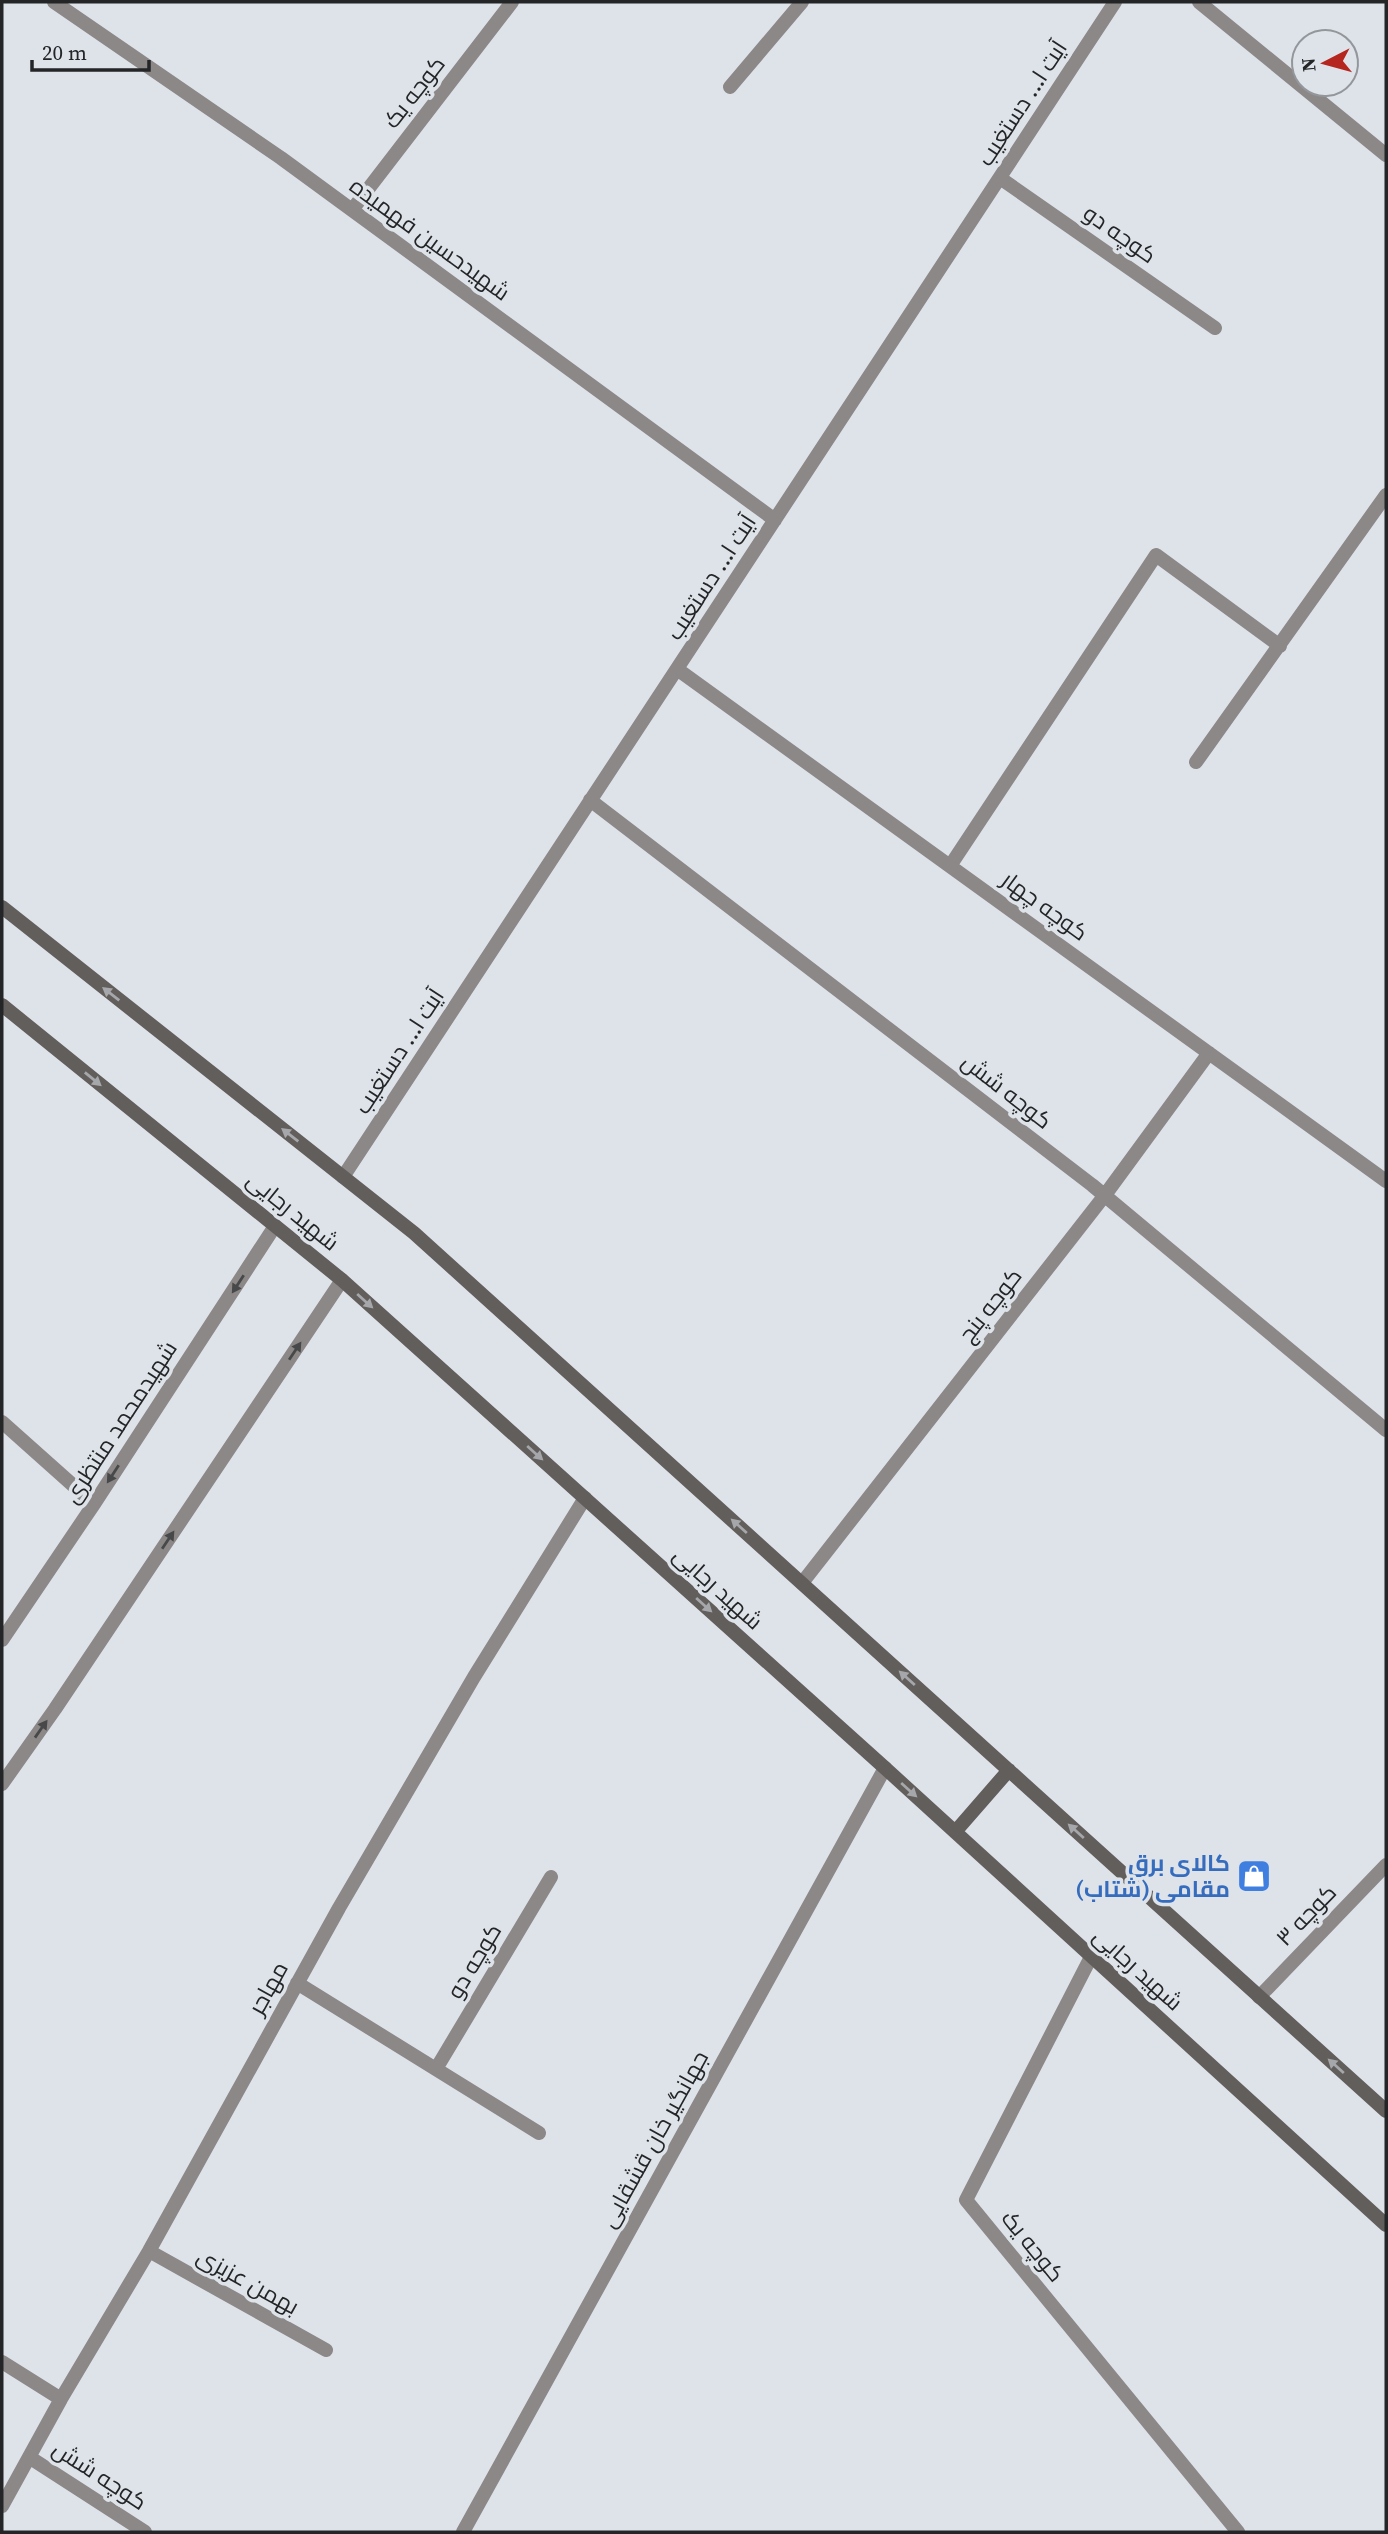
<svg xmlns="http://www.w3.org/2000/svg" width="1388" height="2534" font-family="'Source Serif 4',Cairo,serif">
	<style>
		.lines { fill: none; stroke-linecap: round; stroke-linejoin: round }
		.street { stroke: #8b8887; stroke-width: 14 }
		.secondary { stroke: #625e5c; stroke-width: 14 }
		.oneway { fill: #a6a7aa }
		.oneway2 { fill: #474849 }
		.labels { text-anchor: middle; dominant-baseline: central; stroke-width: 7; stroke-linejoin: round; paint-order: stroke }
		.street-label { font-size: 23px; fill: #232527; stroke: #dee3e9 }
		.shop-label { font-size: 23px; font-weight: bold; fill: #366cbe; stroke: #dee3e9; text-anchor: end }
	</style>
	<rect width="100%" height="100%" fill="#dee3e9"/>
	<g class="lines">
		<!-- street -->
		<path class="street" d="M 54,2 L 281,158 L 775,520
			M 1199,2 L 1386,155
			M 730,87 L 802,2
			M 1000,178 L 1215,328
			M 352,210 L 512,2
			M 677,669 L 1386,1181
			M 1196,762 L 1386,495
			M 590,800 L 1092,1185 L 1386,1430
			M 950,866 L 1156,555 L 1280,646
			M 343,1177 L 1115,2
			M 2,1422 L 94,1504
			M 802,1583 L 1105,1195 L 1209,1053
			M 2,1640 L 94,1504 L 275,1226
			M 2,1784 L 55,1709 L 342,1280
			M 1091,1957 L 966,2200 L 1238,2532
			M 297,1983 L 539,2133
			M 1259,1997 L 1386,1865
			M 436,2069 L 551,1877
			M 149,2251 L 326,2350
			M 2,2362 L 61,2399
			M 29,2457 L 145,2532
			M 2,2506 L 61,2399 L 149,2251 L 339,1908 L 474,1677 L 585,1498
			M 463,2532 L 885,1768"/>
		<!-- secondary -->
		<path class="secondary" d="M 2,907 L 414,1233 L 1386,2111
			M 2,1005 L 342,1280 L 885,1768 L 1386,2225
			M 955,1832 L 1009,1770"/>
	</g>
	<!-- one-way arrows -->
	<defs><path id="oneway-solid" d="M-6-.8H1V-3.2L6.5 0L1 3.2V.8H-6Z" transform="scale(1.75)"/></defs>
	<g class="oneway">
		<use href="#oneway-solid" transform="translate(111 994) rotate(-142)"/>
		<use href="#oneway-solid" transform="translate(93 1079) rotate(39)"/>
		<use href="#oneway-solid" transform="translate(290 1135) rotate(-142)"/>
		<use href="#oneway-solid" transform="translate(365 1301) rotate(42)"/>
		<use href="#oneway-solid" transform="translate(535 1453) rotate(42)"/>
		<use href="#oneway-solid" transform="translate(739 1526) rotate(-138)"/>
		<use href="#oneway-solid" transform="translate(704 1605) rotate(42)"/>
		<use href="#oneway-solid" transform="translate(907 1678) rotate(-138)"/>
		<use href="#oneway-solid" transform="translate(909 1790) rotate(42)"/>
		<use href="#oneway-solid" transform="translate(1076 1831) rotate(-138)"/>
		<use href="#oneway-solid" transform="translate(1336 2066) rotate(-138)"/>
	</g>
	<g class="oneway2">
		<use href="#oneway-solid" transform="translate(238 1284) rotate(123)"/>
		<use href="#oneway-solid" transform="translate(295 1351) rotate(-56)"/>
		<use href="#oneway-solid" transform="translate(113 1474) rotate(123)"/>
		<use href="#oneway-solid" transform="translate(168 1540) rotate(-56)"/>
		<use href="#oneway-solid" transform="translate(41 1729) rotate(-55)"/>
	</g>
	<!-- icons -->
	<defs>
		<g id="shop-square" transform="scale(1.75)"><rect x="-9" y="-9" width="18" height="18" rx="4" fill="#3f7fe0" stroke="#dee3e9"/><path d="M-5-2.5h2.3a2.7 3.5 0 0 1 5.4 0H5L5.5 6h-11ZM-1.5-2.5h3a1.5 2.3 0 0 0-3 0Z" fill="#fff"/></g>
	</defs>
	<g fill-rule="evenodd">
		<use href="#shop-square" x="1254" y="1876"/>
	</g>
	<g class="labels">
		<!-- street labels -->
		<g class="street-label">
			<text transform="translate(414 92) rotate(-52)">کوچه یک</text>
			<text transform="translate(1022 103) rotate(-57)">آیت ا... دستغیب</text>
			<text transform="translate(1120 234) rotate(35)">کوچه دو</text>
			<text transform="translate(430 239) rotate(36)">شهیدحسین فهمیده</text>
			<text transform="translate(711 577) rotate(-57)">آیت ا... دستغیب</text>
			<text transform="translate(1045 906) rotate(36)">کوچه چهار</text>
			<text transform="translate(399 1051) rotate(-57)">آیت ا... دستغیب</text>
			<text transform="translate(1007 1091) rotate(38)">کوچه شش</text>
			<text transform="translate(293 1211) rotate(39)">شهید رجایی</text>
			<text transform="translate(990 1305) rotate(-52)">کوچه پنج</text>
			<text transform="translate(120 1422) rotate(-57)">شهیدمحمد منتظری</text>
			<text transform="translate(718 1588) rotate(42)">شهید رجایی</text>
			<text transform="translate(1306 1915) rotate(-46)">کوچه ۳</text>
			<text transform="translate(474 1961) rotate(-59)">کوچه دو</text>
			<text transform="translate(1138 1969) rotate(42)">شهید رجایی</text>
			<text transform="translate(268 1988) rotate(-61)">مهاجر</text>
			<text transform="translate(654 2139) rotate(-61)">جهانگیر خان قشقایی</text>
			<text transform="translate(1033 2246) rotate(51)">کوچه یک</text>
			<text transform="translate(248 2281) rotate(29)">بهمن عزیزی</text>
			<text transform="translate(100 2475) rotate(33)">کوچه شش</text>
		</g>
		<!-- shop labels -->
		<g class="shop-label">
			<text x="1230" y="1863">کالای برق<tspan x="1230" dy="26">مقامی (شتاب)</tspan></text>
		</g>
	</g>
	<!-- border -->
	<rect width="1388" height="2534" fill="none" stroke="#232527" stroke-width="7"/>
	<!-- north arrow -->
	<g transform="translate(1325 63) rotate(264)"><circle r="33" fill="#dee3e9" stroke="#93979b" stroke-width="2"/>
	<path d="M0-5L12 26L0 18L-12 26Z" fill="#b5261e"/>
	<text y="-10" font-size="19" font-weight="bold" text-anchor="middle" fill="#232527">N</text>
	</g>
	<!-- scale -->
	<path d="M32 60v10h117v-10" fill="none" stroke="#232527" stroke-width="3.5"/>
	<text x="42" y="60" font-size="21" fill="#232527" stroke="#dee3e9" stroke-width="5" paint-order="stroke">20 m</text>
</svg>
